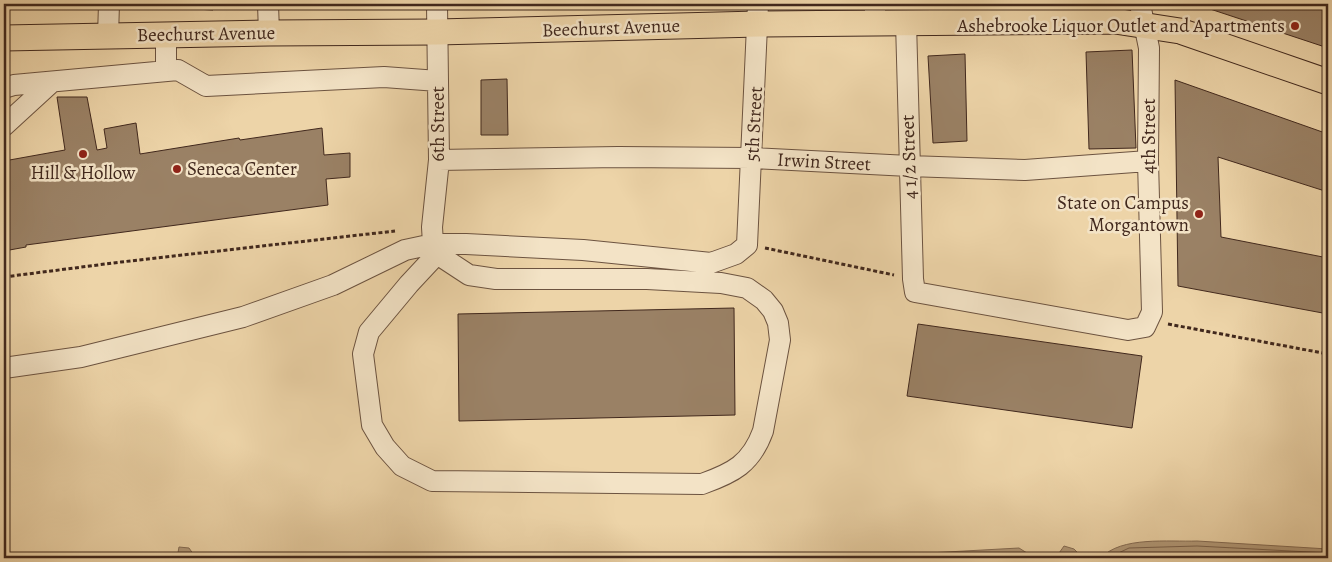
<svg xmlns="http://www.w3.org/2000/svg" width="1332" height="562" font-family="Alegreya,serif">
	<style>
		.water { fill: #b39a79; stroke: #856c54 }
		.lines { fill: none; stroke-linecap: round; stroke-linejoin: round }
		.shore { stroke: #7a614b; stroke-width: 1 }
		.building { fill: #9a8165; stroke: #41281d }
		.minor-casing { stroke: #6c5340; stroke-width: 22 }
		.major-casing { stroke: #41281d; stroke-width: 27 }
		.path { stroke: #41281d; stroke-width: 3; stroke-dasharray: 4 2.5; stroke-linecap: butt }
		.minor { stroke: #f3e3c6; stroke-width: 20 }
		.major { stroke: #edd4a8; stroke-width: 25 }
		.poi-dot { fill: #8f2418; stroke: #f3e3c6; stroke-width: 2 }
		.labels { text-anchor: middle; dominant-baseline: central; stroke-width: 5; stroke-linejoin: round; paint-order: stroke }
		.poi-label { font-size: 19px; fill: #41281d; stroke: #f3e3c6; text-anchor: end }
		.street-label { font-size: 19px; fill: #41281d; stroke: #f3e3c6 }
	</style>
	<rect width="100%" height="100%" fill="#edd4a8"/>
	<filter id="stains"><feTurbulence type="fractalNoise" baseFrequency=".004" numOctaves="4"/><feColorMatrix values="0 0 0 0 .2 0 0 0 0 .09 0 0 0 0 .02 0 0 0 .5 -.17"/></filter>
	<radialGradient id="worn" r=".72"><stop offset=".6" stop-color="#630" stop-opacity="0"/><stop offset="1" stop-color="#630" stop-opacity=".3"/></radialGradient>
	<!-- water -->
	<path class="water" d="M 1197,541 L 1328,549 L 1328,558 L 1101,558 C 1121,536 1169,542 1197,541 Z
		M 1064,546 L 1074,549 L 1083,558 L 1047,558 L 1057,556 Z
		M 179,547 L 189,548 L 196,558 L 177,558 Z
		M 1019,548 L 1035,558 L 859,558 L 874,556 Z"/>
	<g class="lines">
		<!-- shore -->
		<path class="shore" d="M 924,558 L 1017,553 L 1026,558
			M 1108,558 L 1129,548 L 1197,546 L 1328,553
			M 1121,558 L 1131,554 L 1197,553 L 1298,558"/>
	</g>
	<!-- building -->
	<path class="building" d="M 177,4 L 214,4 L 213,10 L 177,8 Z
		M 1195,4 L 1328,4 L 1328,48 Z
		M 1132,50 L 1136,148 L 1089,149 L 1086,52 Z
		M 965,54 L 967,141 L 933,143 L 928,56 Z
		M 507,79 L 508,135 L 481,135 L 481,80 Z
		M 1175,80 L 1328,134 L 1328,192 L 1218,157 L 1221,237 L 1328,258 L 1328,314 L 1178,286 Z
		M 57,97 L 87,97 L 97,150 L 107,148 L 104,129 L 136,123 L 140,154 L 239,138 L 240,140 L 322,128 L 324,155 L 350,153 L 350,177 L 326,179 L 328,205 L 26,245 L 26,247 L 4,251 L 4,161 L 65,150 Z
		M 734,308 L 735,415 L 459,421 L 458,314 Z
		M 918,324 L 1142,356 L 1132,428 L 907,396 Z"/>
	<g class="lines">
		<!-- minor casing -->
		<g class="minor-casing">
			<path id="minor" d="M 268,4 L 269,33
				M 437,4 L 439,160 L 432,227 L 433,244 L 437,254 L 409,284 L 369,332 L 363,354 L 372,425 L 385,447 L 402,466 L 432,481 L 702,484 C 733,473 751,464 763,431 L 780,340 L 778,323 L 773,311 L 764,300 L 747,288 L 721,283 L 647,279 L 496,279 L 469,275 L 437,254
				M 982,4 L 983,22
				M 875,22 L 875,4
				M 906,22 L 913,279 L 915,292 L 1128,330 L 1145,327 L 1152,312 L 1148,161 L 1149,48 L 1140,4
				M 166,35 L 166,71
				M 108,36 L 109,4
				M 4,88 L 14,85 L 178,70 L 206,86 L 384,77 L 438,81
				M 4,126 L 52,82
				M 439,160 L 618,157 L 752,158 L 909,166 L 1025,170 L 1148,161
				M 4,368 L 81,357 L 243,317 L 333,285 L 405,250 L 433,244 L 466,244 L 583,250 L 711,263 L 736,254 L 747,245 L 758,4"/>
		</g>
		<!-- major casing -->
		<g class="major-casing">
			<path id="major" d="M 4,38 L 269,33 L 437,32 L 758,24 L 1115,21 L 1180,31 L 1328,82"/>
		</g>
		<!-- path -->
		<path class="path" d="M 765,248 L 894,275
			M 4,277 L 121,262 L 395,231
			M 1168,324 L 1328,354"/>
		<!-- minor -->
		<use href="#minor" class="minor"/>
		<!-- major -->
		<use href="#major" class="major"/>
	</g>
	<!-- markers -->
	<g class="poi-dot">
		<circle cx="1295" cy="26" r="5"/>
		<circle cx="83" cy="154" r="5"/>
		<circle cx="177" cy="169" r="5"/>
		<circle cx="1199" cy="214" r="5"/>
	</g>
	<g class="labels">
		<!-- poi labels -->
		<g class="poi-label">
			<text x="1285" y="26">Ashebrooke Liquor Outlet and Apartments</text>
			<text x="187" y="169" text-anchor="start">Seneca Center</text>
			<text x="83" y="173" text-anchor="middle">Hill &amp; Hollow</text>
			<text x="1189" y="203">State on Campus<tspan x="1189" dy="22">Morgantown</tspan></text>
		</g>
		<!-- street labels -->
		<g class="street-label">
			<text transform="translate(611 28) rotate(-2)">Beechurst Avenue</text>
			<text transform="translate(206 34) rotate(-1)">Beechurst Avenue</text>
			<text transform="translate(438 124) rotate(-90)">6th Street</text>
			<text transform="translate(754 124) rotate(-87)">5th Street</text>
			<text transform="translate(1149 136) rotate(-90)">4th Street</text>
			<text transform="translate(909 157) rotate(-92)">4 1/2 Street</text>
			<text transform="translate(824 162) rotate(3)">Irwin Street</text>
		</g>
	</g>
	<!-- margin -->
	<rect width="1332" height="562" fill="none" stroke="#edd4a8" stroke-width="20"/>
	<rect x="5" y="5" width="1322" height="552" fill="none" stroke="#41281d" stroke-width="2.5"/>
	<rect x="10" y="10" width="1312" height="542" fill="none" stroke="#41281d"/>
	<rect width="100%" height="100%" filter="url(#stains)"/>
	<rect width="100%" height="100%" fill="url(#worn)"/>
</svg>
